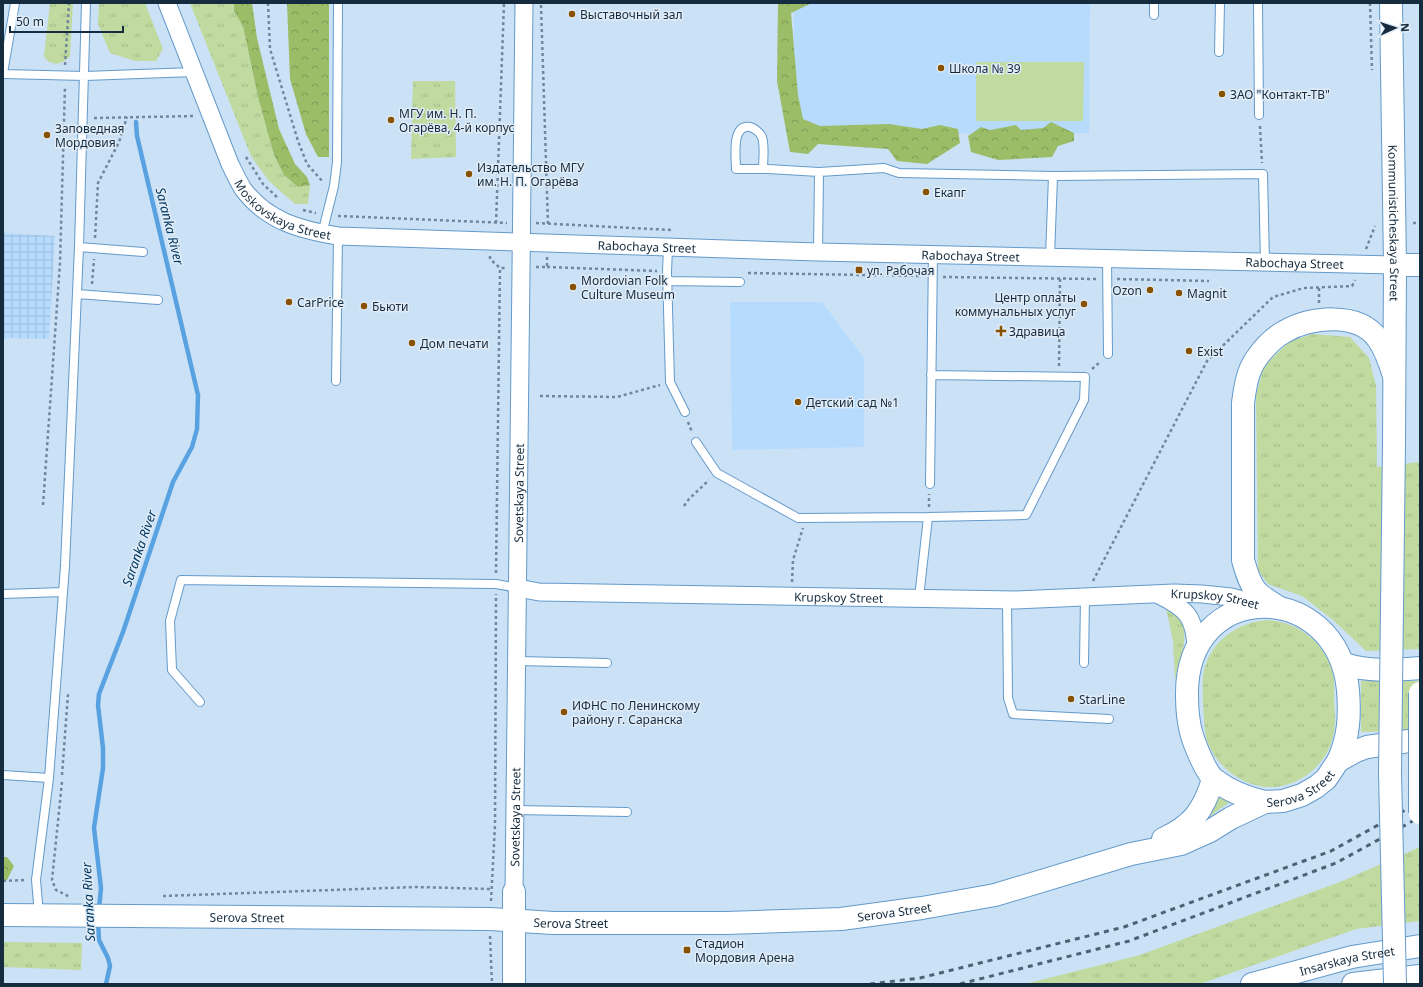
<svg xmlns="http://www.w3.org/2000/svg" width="1423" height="987" font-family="'Noto Sans',sans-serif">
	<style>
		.built { fill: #b7dbfd }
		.industrial { fill: url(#industrial-grid) }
		.grass { fill: url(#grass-tufts) }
		.forest { fill: url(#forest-crowns) }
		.pitch { fill: #c0da9f }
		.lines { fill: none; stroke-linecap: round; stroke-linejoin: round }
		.stream { stroke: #59a2e2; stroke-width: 4.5 }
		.lane-casing { stroke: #649aca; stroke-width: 10 }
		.street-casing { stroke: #649aca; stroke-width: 19 }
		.secondary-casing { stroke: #649aca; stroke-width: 24 }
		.primary-casing { stroke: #649aca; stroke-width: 24 }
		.path { stroke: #71879b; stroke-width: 2.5; stroke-dasharray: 3 3; stroke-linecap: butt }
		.lane { stroke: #fff; stroke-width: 8 }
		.street { stroke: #fff; stroke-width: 17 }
		.secondary { stroke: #fff; stroke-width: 22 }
		.primary { stroke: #fff; stroke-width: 22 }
		.rail { stroke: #4c6275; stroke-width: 3; stroke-dasharray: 5 5; stroke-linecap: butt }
		.primary-bridge-casing { stroke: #649aca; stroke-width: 24; stroke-linecap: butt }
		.primary-bridge { stroke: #fff; stroke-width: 22 }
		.poi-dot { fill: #875100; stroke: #e1ecf7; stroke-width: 1.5 }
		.labels { text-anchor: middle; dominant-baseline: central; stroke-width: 3; stroke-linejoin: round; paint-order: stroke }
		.poi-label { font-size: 12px; fill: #152b3e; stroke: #e1ecf7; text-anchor: start }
		.street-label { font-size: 12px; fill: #152b3e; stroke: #e1ecf7 }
		.water-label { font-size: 13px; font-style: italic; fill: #003962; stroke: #e1ecf7 }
	</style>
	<defs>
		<pattern id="industrial-grid" width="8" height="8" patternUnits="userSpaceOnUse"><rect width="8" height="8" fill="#b7dbfd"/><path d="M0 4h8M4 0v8" fill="none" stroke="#9cbcda"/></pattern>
		<pattern id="grass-tufts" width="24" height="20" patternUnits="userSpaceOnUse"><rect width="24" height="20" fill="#c0da9f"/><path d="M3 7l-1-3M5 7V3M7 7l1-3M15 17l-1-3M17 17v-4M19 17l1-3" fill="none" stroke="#a4bb8a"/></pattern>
		<pattern id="forest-crowns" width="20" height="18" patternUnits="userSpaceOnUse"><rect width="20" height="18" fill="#9bbd67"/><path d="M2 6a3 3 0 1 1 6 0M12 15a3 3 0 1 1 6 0" fill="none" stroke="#7d9a56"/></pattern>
	</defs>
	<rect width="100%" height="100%" fill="#cbe1f5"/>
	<!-- built -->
	<path class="built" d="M 794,3 L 1090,3 L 1089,133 L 793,134 Z
		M 730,302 L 822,302 L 864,358 L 864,447 L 732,450 Z"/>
	<!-- industrial -->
	<path class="industrial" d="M 3,233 L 55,236 L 49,339 L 3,338 Z"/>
	<!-- grass -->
	<path class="grass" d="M 50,3 L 73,3 L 70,56 C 63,65 50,67 44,56 Z
		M 99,3 L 145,3 L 163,49 L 156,61 L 135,61 L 110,53 L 98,24 Z
		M 190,3 L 234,3 L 234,11 L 243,26 L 258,97 L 274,155 L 284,175 L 298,187 L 310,185 L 308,204 L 295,204 L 269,181 L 251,156 Z
		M 413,81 L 455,81 L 456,157 L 411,159 Z
		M 1312,334 L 1350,337 L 1369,358 L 1376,386 L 1377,467 L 1420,462 L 1420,649 L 1366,651 L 1333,620 L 1302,596 L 1268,584 L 1258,570 L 1256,395 L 1264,366 L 1289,342 Z
		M 1166,608 C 1197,619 1181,655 1175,679 L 1173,641 Z
		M 1265,620 C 1296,621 1323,640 1332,671 C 1335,680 1334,691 1334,701 C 1335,713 1336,725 1333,737 C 1326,764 1303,784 1275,787 C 1244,789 1214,766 1206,737 C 1204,726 1204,715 1203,704 C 1203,695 1202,686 1203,677 C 1207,644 1234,624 1265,620 Z
		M 1361,681 L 1420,681 L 1420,727 L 1399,731 L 1361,732 Z
		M 1219,794 L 1231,801 L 1206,819 Z
		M 1420,847 L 1420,921 L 1356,929 L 1200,984 L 1025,984 L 1140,955 L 1340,882 Z
		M 3,942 L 82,943 L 81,970 L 3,967 Z"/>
	<!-- forest -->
	<path class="forest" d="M 234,3 L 252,3 L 257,38 L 279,129 L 295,164 L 307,177 L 310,185 L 298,187 L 284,175 L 274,155 L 258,97 L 243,26 L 234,11 Z
		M 287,3 L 329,3 L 329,157 L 318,157 L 306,134 L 290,79 Z
		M 778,3 L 812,3 L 791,13 L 798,95 L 803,119 L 820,126 L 889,124 L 922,129 L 940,125 L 958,129 L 960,143 L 927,164 L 897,161 L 888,149 L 818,144 L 808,154 L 790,152 L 777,81 Z
		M 1051,122 L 1074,133 L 1074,141 L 1058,146 L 1052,157 L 998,160 L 971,152 L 968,136 L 981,127 L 990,130 L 1016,125 L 1021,130 L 1043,128 Z
		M 3,857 L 7,857 L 14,866 L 7,880 L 3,882 Z"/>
	<!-- pitch -->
	<path class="pitch" d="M 976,62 L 1084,62 L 1083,121 L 976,121 Z"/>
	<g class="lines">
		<!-- stream -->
		<path class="stream" d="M 99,909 L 101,888 L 94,828 L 103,768 L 103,748 L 98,705 L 99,694 L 123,632 L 173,482 L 192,447 L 197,429 L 198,395 L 137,136 L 136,122
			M 98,921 L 99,940 L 108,958 L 110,966 L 106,984"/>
		<!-- lane casing -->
		<g class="lane-casing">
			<path id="lane" d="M 1258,3 L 1259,115
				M 1154,15 L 1154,3
				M 1219,52 L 1220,3
				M 3,73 L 15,3
				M 3,74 L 85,76 L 194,72
				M 763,169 C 763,160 765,146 762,137 C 760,133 755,128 750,127 C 731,124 736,158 736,169 L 768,169 L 819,172 L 884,168 L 899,173 L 1053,176 L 1263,174 L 1265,262
				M 322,234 L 334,186 L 337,162 L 338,3
				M 79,247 L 143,252
				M 668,247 L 667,272 L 670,382 L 685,412
				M 818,252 L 819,172
				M 1050,257 L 1053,176
				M 1107,259 L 1108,354
				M 667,281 L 740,282
				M 77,294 L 158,300
				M 336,381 L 338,236
				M 696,442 L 717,473 L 798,518 L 928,517
				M 930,484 L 933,255
				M 3,594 L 63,592
				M 919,598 L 928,517 L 1026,515 L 1084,400 L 1085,377 L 931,375
				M 1007,600 L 1008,698 L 1013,714 L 1109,719
				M 517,661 L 607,663
				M 1084,663 L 1085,597
				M 200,702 L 172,670 L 170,621 L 181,580 L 496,584 L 518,588
				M 3,775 L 49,778
				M 515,810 L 627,812
				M 39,914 L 36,880 L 49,778 L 65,566 L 79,247 L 86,3"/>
		</g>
		<!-- street casing -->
		<g class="street-casing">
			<g id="street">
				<path id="s1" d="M 167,3 L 230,164 C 234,172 238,181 243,189 C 267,221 300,230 338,236 L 818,252 L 1395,265"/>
				<path id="s2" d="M 518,588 L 539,592 L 1015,600 L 1174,593 L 1202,594 L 1231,597 L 1264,606"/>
				<path d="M 1159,595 C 1187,609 1195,617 1196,649"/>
				<path id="s3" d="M 514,892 L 524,3"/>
			</g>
		</g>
		<!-- secondary casing -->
		<g class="secondary-casing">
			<g id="secondary">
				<path d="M 1280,608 C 1254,593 1251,589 1243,560 L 1243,403 C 1245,388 1247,372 1256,359 C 1263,349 1273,338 1284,332 C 1310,317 1358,311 1378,339 C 1386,350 1390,363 1394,376"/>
				<path d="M 1344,664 C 1370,672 1393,670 1420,668"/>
				<path d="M 1265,802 C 1247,798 1229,791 1215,780 C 1206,774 1194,743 1191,732 C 1188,720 1187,708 1187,696 C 1185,578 1337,578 1348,690 C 1350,716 1349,737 1338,761"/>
				<path d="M 1163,839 C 1193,825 1203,811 1213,780"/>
				<path id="s4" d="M 3,915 L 490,919 L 553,923 L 726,923 L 841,919 L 922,908 L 995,895 L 1131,854 L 1181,844 L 1210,831 L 1231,818 L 1265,802 L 1283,801 L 1302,795 L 1316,787 L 1326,779 L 1338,761 L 1356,751 L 1367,747 L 1409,741 L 1420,738"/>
				<path d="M 514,984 L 514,892"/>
				<path id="s5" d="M 1252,984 L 1352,957 L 1420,946"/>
				<path d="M 1353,984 L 1420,976"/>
			</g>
		</g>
		<!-- primary casing -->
		<g class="primary-casing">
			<g id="primary">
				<path id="s6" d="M 1391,3 L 1395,265 L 1394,443"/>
				<path d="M 1395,265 L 1420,265"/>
			</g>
		</g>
		<!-- path -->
		<path class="path" d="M 268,3 L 270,49 L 298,141 L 307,164 L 323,182
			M 1370,3 L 1372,70
			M 541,5 L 548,224
			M 65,65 L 69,3
			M 94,118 L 195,116
			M 1260,126 L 1262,163
			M 246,157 L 263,184 L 279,199
			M 303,210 L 316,213
			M 338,216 L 507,223
			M 496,223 L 504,3
			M 536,223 L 671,230
			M 1413,223 L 1420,223
			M 95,238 L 98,183 L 119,142 L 127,117
			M 1366,249 L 1375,226
			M 490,256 L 490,259 L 500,268 L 507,268
			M 536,267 L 547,267 L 547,257
			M 547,267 L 657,271
			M 748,273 L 922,276
			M 943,277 L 1096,279
			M 1117,279 L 1209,281
			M 92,284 L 94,259
			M 1319,288 L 1319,303
			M 1059,366 L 1060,278
			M 1092,369 L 1100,362
			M 540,396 L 617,397 L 660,385
			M 688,422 L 692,432
			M 43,505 L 60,263 L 65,86
			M 684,506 L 689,499 L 709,480
			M 929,507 L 929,494
			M 496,573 L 500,268
			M 1093,581 L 1207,361 L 1273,297 L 1304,288 L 1352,286 L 1355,280
			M 792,582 L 793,560 L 803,528
			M 62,775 L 68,694
			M 62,782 L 52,880 L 56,890 L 70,897
			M 3,881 L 25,880
			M 163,896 L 416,887 L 491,889
			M 491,901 L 495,825 L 496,594
			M 490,936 L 492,984"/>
		<!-- lane -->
		<use href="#lane" class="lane"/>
		<!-- street -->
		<use href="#street" class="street"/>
		<!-- secondary -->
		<use href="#secondary" class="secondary"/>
		<!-- primary -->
		<use href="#primary" class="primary"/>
		<!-- rail -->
		<path class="rail" d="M 870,984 L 920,978 L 1124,927 L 1331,851 L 1420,802
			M 960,984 L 1129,941 L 1336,863 L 1420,817"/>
		<!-- primary-bridge casing -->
		<g class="primary-bridge-casing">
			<path id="primary-bridge" d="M 1394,443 L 1390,773 L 1395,984
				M 1420,693 L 1420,813"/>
		</g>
		<!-- primary-bridge -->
		<use href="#primary-bridge" class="primary-bridge"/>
	</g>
	<!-- markers -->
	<g class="poi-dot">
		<circle cx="572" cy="14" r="4"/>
		<circle cx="941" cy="68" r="4"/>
		<circle cx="1222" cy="94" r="4"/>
		<circle cx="391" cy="120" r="4"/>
		<circle cx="47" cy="135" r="4"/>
		<circle cx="469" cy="174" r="4"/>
		<circle cx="926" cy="192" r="4"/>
		<rect x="855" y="266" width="8" height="8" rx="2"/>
		<circle cx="573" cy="287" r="4"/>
		<circle cx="1150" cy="290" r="4"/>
		<circle cx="1179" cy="293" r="4"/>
		<circle cx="289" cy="302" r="4"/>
		<circle cx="1084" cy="304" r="4"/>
		<circle cx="364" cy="306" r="4"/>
		<path d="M999 325h4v4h4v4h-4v4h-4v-4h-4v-4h4z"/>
		<circle cx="412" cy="343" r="4"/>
		<circle cx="1189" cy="351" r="4"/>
		<circle cx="798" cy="402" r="4"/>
		<circle cx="1071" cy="699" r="4"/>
		<circle cx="564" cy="712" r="4"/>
		<rect x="683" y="946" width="8" height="8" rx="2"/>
	</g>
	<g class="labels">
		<!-- poi labels -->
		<g class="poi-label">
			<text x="580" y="14">Выставочный зал</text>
			<text x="949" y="68">Школа № 39</text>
			<text x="1230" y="94">ЗАО "Контакт-ТВ"</text>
			<text x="399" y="113">МГУ им. Н. П.<tspan x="399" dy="14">Огарёва, 4-й корпус</tspan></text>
			<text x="55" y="128">Заповедная<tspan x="55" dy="14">Мордовия</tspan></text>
			<text x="477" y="167">Издательство МГУ<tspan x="477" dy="14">им. Н. П. Огарёва</tspan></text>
			<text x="934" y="192">Екапг</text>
			<text x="867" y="270">ул. Рабочая</text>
			<text x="581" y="280">Mordovian Folk<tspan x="581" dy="14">Culture Museum</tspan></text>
			<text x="1142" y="290" text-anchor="end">Ozon</text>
			<text x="1187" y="293">Magnit</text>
			<text x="1076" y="297" text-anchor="end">Центр оплаты<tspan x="1076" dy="14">коммунальных услуг</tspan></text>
			<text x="297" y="302">CarPrice</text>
			<text x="372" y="306">Бьюти</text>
			<text x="1009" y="331">Здравица</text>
			<text x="420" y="343">Дом печати</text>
			<text x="1197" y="351">Exist</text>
			<text x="806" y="402">Детский сад №1</text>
			<text x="1079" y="699">StarLine</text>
			<text x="572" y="705">ИФНС по Ленинскому<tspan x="572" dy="14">району г. Саранска</tspan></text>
			<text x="695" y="943">Стадион<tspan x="695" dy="14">Мордовия Арена</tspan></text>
		</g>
		<!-- street labels -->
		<g class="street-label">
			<text stroke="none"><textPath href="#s1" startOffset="247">Moskovskaya Street</textPath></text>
			<text stroke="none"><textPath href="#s6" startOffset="220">Kommunisticheskaya Street</textPath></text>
			<text stroke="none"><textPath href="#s1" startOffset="619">Rabochaya Street</textPath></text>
			<text stroke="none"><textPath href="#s1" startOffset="943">Rabochaya Street</textPath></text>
			<text stroke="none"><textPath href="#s1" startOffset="1267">Rabochaya Street</textPath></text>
			<text stroke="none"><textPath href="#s3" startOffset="399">Sovetskaya Street</textPath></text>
			<text stroke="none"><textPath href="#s2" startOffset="321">Krupskoy Street</textPath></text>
			<text stroke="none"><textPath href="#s2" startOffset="698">Krupskoy Street</textPath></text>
			<text stroke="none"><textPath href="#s4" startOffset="1320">Serova Street</textPath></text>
			<text stroke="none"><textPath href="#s3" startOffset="75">Sovetskaya Street</textPath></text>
			<text stroke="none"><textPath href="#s4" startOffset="892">Serova Street</textPath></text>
			<text stroke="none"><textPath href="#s4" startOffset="244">Serova Street</textPath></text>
			<text stroke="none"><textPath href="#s4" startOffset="568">Serova Street</textPath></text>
			<text stroke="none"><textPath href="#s5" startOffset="98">Insarskaya Street</textPath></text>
		</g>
		<!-- water labels -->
		<g class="water-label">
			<text transform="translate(170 226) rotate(76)">Saranka River</text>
			<text transform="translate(139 548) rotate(-71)">Saranka River</text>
			<text transform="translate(88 902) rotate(-93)">Saranka River</text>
		</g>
	</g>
	<!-- border -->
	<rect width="1423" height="987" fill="none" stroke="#152b3e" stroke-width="8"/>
	<!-- north arrow -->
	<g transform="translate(1395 28) rotate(87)" stroke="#e1ecf7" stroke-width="3" paint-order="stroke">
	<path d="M0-3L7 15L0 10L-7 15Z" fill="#152b3e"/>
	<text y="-6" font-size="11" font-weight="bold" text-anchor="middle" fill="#152b3e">N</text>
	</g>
	<!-- scale -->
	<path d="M10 26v6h113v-6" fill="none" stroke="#152b3e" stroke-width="2"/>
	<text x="16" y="26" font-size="12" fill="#152b3e" stroke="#e1ecf7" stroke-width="3" paint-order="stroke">50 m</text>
</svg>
